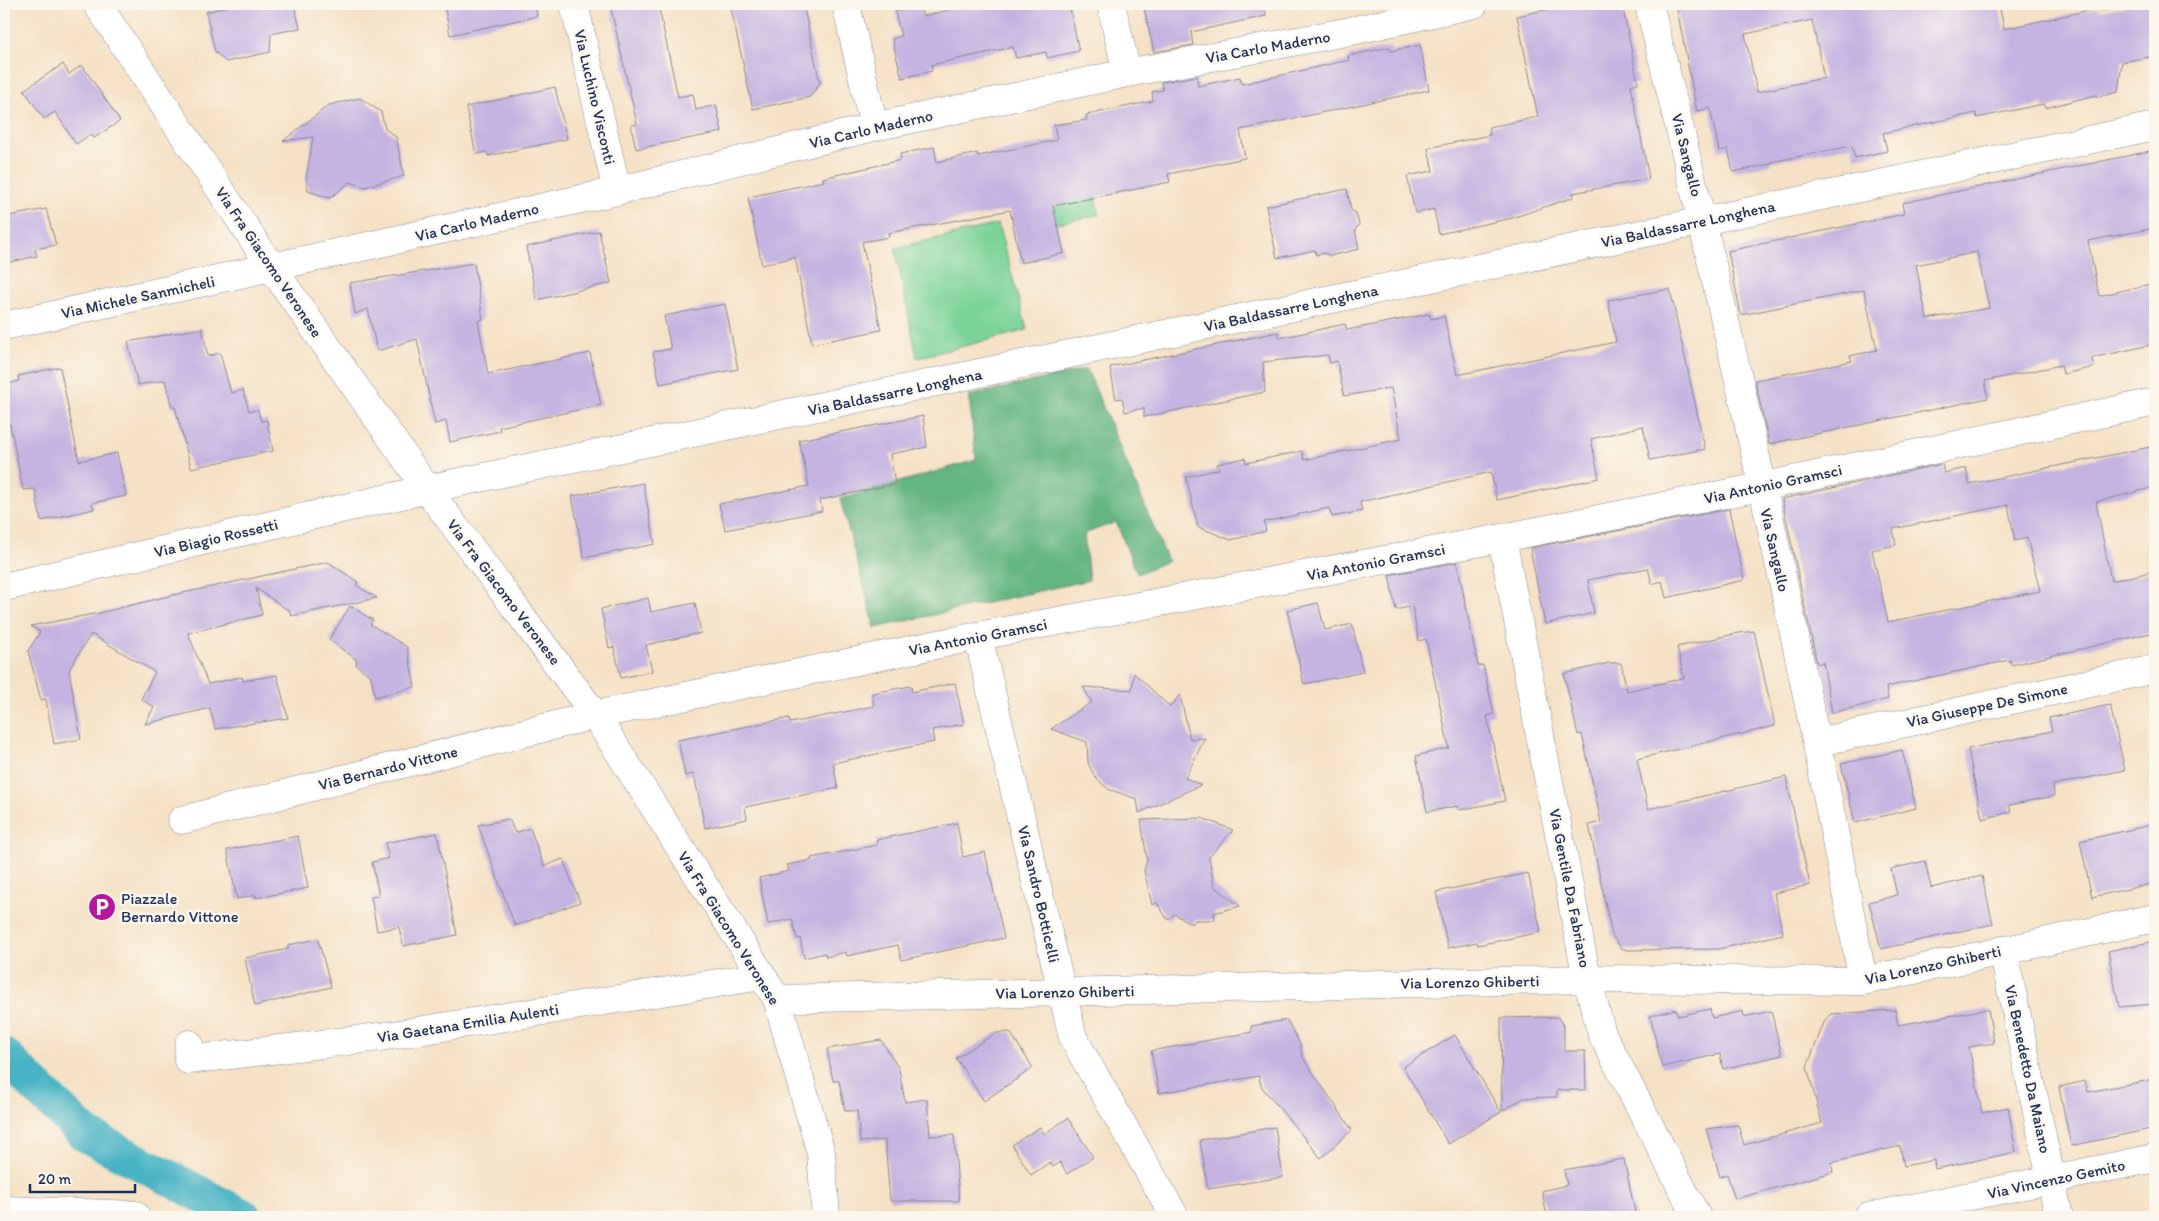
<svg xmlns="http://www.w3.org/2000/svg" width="2159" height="1221" font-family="Itim,sans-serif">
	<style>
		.green { fill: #7bd399; stroke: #4b817c }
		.forest { fill: #64b581; stroke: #407270 }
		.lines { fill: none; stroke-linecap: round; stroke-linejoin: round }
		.canal { stroke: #47b3c4; stroke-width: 36 }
		.building { fill: #c5b4e1; fill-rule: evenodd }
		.minor-casing { stroke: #888892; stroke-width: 29 }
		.minor { stroke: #fff; stroke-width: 28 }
		.labels { text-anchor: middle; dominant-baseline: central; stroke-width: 5; stroke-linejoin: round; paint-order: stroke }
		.street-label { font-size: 16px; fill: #1b2f5e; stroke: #fbf7ec }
		.poi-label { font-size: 16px; fill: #1b2f5e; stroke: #fbf7ec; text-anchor: start }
	</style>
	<rect width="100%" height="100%" fill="#fbf7ec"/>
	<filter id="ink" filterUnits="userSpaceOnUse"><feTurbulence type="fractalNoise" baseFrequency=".02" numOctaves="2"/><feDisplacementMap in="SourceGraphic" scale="10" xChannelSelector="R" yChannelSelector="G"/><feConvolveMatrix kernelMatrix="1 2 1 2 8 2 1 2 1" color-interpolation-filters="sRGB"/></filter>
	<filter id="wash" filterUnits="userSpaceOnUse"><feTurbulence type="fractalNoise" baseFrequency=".0096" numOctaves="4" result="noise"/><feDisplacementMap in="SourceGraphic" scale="20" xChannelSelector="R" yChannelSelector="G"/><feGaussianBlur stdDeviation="1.12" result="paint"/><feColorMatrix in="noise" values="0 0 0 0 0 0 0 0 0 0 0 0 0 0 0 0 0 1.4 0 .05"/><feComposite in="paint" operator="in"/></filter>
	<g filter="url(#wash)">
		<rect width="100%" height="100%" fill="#f5e1c5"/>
		<!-- green -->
		<path class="green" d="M 1094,192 L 1099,215 L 1049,225 L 1046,203 Z
			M 998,224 L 1027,330 L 917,358 L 895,248 Z"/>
		<!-- forest -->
		<path class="forest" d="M 1087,369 L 1168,561 L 1137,574 L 1116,522 L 1084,534 L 1089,580 L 875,628 L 840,499 L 976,460 L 969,396 Z"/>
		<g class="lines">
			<!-- canal -->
			<path class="canal" d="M 4,1056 L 85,1134 L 244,1217"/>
		</g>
		<g id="blocks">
			<!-- building -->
			<path class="building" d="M 236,4 L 294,4 L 300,28 L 271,34 L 270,52 L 226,62 L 215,52 L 206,12 Z
				M 444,4 L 535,4 L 537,16 L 450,35 Z
				M 610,4 L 658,4 L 678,97 L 693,94 L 696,110 L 716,105 L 722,132 L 636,149 L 631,125 L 637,124 Z
				M 730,4 L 803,4 L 820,83 L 810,97 L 753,109 Z
				M 976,4 L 1069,4 L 1079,51 L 1047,58 L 1046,52 L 1016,58 L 1013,47 L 931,65 L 932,71 L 902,78 L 892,39 L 901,36 L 895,12 L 920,6 L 923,16 Z
				M 1143,4 L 1265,4 L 1266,16 L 1191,32 L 1193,45 L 1154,52 Z
				M 1573,4 L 1622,4 L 1638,83 L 1631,85 L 1649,179 L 1573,193 L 1574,197 L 1512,218 L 1439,234 L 1434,209 L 1415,213 L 1407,176 L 1433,171 L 1428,148 L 1490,135 L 1489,127 L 1538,117 L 1517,16 Z
				M 1676,4 L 1999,4 L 2004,29 L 2099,8 L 2100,11 L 2136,4 L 2155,4 L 2155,56 L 2122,62 L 2118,92 L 2097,97 L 2096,95 L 2045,108 L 2043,104 L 1977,118 L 1976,113 L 1883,133 L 1887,151 L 1855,158 L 1852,146 L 1771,162 L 1771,164 L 1733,172 L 1728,149 L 1719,151 L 1710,108 L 1697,111 ZM 1812,20 L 1824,78 L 1757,92 L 1745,34 Z
				M 1420,45 L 1429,90 L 1240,130 L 1245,158 L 1168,174 L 1170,182 L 1053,206 L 1064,253 L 1021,263 L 1010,210 L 888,233 L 889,237 L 862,242 L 881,330 L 812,344 L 795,257 L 762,265 L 748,197 L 824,181 L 823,178 L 901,160 L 900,154 L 934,147 L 937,162 L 977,153 L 978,156 L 1057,140 L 1054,125 L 1087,120 L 1086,115 L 1153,101 L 1152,92 L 1163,90 L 1161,82 L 1197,76 L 1198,86 L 1240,77 L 1242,84 L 1349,60 L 1348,56 L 1390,47 L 1391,51 Z
				M 63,64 L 69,74 L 82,65 L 120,121 L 94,138 L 91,134 L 76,144 L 55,112 L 44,119 L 24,90 Z
				M 555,87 L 567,139 L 488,156 L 487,152 L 476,154 L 466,107 Z
				M 360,98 L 381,112 L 385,129 L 396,137 L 404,176 L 365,187 L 350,182 L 330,198 L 308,191 L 306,178 L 313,137 L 283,141 L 329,105 Z
				M 2155,150 L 2155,228 L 2088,241 L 2099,296 L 2155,283 L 2155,344 L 2092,358 L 2094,367 L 2063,374 L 2061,365 L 1985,381 L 1988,398 L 1769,444 L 1755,380 L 1852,361 L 1850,356 L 1877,350 L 1864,290 L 1741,315 L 1728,251 L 1904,214 L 1902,203 ZM 1977,252 L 1989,308 L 1927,319 L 1916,265 Z
				M 1347,189 L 1351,210 L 1356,213 L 1359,225 L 1355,230 L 1359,249 L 1330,256 L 1325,253 L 1316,255 L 1315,250 L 1277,258 L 1266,206 Z
				M 46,209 L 56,245 L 35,249 L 37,256 L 11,262 L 8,254 L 4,255 L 4,217 Z
				M 599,231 L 611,283 L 537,300 L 526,247 Z
				M 474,263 L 483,319 L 478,321 L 488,374 L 590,353 L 601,405 L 499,427 L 500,431 L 450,442 L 446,421 L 435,424 L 417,339 L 377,351 L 368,309 L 355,314 L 350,283 Z
				M 1670,289 L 1705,449 L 1650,460 L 1643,426 L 1591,439 L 1599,478 L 1497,500 L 1491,472 L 1360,502 L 1362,511 L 1332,517 L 1329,508 L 1264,522 L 1266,531 L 1231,540 L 1198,527 L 1186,477 L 1219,469 L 1217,464 L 1245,458 L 1246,463 L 1302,451 L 1304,460 L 1401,439 L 1391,388 L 1344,396 L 1337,361 L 1330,363 L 1328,355 L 1263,362 L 1265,392 L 1144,417 L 1144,408 L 1125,412 L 1122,398 L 1116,399 L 1110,367 L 1278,332 L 1280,338 L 1345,324 L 1347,330 L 1429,314 L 1431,319 L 1444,316 L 1457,375 L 1616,342 L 1608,300 Z
				M 725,304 L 738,369 L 660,384 L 653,352 L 671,349 L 664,316 Z
				M 202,328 L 208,356 L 220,353 L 231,393 L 243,390 L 249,411 L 258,410 L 261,421 L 267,420 L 273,451 L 191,468 L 175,407 L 172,407 L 165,380 L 138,385 L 128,342 Z
				M 60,367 L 79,461 L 117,453 L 126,496 L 92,503 L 94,509 L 41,521 L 35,489 L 23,490 L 10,424 L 4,425 L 4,385 L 19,381 L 18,376 Z
				M 923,416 L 927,447 L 890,454 L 895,484 L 820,500 L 822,511 L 725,530 L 719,504 L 809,486 L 799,440 Z
				M 2155,446 L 2155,487 L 2096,502 L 2111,581 L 2155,571 L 2155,632 L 2011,665 L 2010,660 L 1886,687 L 1888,699 L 1832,713 L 1823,662 L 1817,664 L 1782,499 L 1942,464 L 1944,473 L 1966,468 L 1969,484 ZM 2008,505 L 2015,541 L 2027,538 L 2040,591 L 1888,622 L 1872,550 L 1896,545 L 1893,529 Z
				M 643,483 L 655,544 L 584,558 L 572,496 Z
				M 1729,509 L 1744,580 L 1666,598 L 1662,581 L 1652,584 L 1648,568 L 1588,580 L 1594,613 L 1545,624 L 1530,548 Z
				M 328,562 L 358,582 L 356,585 L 377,598 L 291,616 L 289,609 L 286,609 L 256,588 L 262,615 L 188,633 L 208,684 L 242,677 L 243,681 L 277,675 L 288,718 L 215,729 L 210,708 L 145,724 L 154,707 L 141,699 L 155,672 L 91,634 L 69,670 L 81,739 L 54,744 L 46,699 L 41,700 L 28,651 L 40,632 L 31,626 L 99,613 L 173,595 Z
				M 1457,562 L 1478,666 L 1483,665 L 1494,714 L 1487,716 L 1505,801 L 1459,810 L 1457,806 L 1427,812 L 1416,756 L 1449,748 L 1426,639 L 1419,641 L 1412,606 L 1396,610 L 1389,575 Z
				M 648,598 L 651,612 L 695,603 L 701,633 L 646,645 L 652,671 L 621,678 L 614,647 L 609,648 L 601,609 Z
				M 1318,603 L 1325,630 L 1352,624 L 1363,672 L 1304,684 L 1287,610 Z
				M 350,606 L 373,620 L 370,624 L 407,647 L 415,687 L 375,697 L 371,676 L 356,665 L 357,660 L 329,640 Z
				M 1754,631 L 1775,726 L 1637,759 L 1648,809 L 1786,777 L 1810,885 L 1774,893 L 1783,934 L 1719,949 L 1627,950 L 1621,948 L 1612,935 L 1589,825 L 1601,822 L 1582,734 L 1578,735 L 1564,674 L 1609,663 L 1621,663 L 1627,691 L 1684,678 L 1677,647 L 1739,633 Z
				M 1134,673 L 1170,707 L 1180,695 L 1190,739 L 1205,738 L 1185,778 L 1201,785 L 1139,813 L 1137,799 L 1108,789 L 1095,777 L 1088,763 L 1087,742 L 1051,729 L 1092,702 L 1083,687 L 1132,690 Z
				M 955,683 L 964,724 L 932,730 L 934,742 L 833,763 L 838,788 L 745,807 L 747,819 L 705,828 L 694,774 L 685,776 L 678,740 L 789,718 L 790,723 L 874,706 L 872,693 L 911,686 L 912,692 Z
				M 2110,705 L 2125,770 L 2053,785 L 2054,796 L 2009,805 L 2011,812 L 1982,819 L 1968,749 L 2052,731 L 2049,718 Z
				M 1902,750 L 1916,808 L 1855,823 L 1841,764 Z
				M 1202,818 L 1233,830 L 1209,857 L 1214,886 L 1240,906 L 1214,913 L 1215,920 L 1195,920 L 1192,924 L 1174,914 L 1168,920 L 1157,903 L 1152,905 L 1144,871 L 1147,859 L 1141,820 Z
				M 509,819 L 515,833 L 530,828 L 544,866 L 563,859 L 580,902 L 515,926 L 478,825 Z
				M 957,823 L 963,857 L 985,852 L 1004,938 L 901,960 L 898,945 L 847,956 L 846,952 L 826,957 L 825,953 L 804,958 L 800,938 L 797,939 L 792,919 L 768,924 L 759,878 L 789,871 L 787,865 L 812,860 L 811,858 L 877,845 L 876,840 Z
				M 2155,824 L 2155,883 L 2092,897 L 2080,841 Z
				M 437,833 L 457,935 L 403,946 L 399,927 L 377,931 L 371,897 L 379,896 L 372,862 L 389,858 L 385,843 Z
				M 298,836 L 308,888 L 256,898 L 256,895 L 237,899 L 227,850 Z
				M 1925,861 L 1931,888 L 1982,876 L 1993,924 L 1881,949 L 1869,902 L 1897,895 L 1891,869 Z
				M 1528,873 L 1541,932 L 1478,945 L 1477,942 L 1448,948 L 1436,892 Z
				M 318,939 L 331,987 L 255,1006 L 245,958 L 288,949 L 288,945 Z
				M 2155,941 L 2155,1004 L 2119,1007 L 2108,951 Z
				M 1676,1009 L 1678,1016 L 1710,1009 L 1712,1018 L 1743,1011 L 1744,1017 L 1771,1011 L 1782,1055 L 1723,1069 L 1720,1054 L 1662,1067 L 1650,1016 Z
				M 1988,1009 L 1994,1043 L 1969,1047 L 1982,1113 L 2008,1107 L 2016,1152 L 1935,1169 L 1934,1160 L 1904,1166 L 1900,1146 L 1831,1163 L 1833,1172 L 1735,1199 L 1727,1174 L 1720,1177 L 1706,1129 L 1738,1125 L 1744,1145 L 1822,1123 L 1807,1067 L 1825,1020 L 1832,1014 L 1895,1010 L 1898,1025 Z
				M 1558,1017 L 1564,1027 L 1564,1051 L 1585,1051 L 1586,1090 L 1557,1090 L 1557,1097 L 1524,1098 L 1502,1111 L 1501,1018 Z
				M 1287,1020 L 1300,1044 L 1303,1058 L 1352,1130 L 1321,1158 L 1261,1086 L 1259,1076 L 1159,1093 L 1151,1051 L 1252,1032 L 1251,1026 Z
				M 1010,1032 L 1033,1068 L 984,1101 L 956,1058 L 996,1033 Z
				M 1455,1035 L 1501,1112 L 1448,1144 L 1403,1067 Z
				M 881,1040 L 899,1069 L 905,1102 L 927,1099 L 930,1136 L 954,1135 L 959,1201 L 890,1201 L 885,1140 L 860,1142 L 857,1111 L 845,1111 L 839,1081 L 833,1081 L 827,1049 Z
				M 2155,1079 L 2155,1128 L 2071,1146 L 2059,1087 L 2085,1081 L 2088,1092 Z
				M 1068,1118 L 1093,1157 L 1067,1174 L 1060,1162 L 1053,1167 L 1050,1162 L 1031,1175 L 1012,1145 L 1040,1127 L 1044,1134 Z
				M 1275,1127 L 1283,1177 L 1208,1189 L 1200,1140 Z
				M 1624,1159 L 1636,1217 L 1547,1217 L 1542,1191 L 1567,1185 L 1564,1170 Z"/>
		</g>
	</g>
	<g filter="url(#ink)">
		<use href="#blocks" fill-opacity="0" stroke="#888892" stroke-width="1"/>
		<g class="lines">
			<!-- minor casing -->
			<g class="minor-casing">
				<path id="minor" d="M 97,4 L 272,268 L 427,489 L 595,715 L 777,999 L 821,1153 L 826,1217
					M 574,4 L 617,191
					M 846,4 L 874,127
					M 1111,4 L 1127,73
					M 1649,4 C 1730,327 1802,654 1863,981
					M 4,326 L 617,191 L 874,127 L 1127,73 L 1351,31 L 1474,4
					M 1502,538 L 1587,979 L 1602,1034 L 1697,1217
					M 4,587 L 427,489 L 2155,126
					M 978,636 L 1073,1038 L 1175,1217
					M 1818,742 L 2155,669
					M 182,820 L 595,715 L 978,636 L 1502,538 L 1761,487 L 2155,402
					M 2003,950 L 2059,1217
					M 777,999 L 1587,979 L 1863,981 L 2155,918
					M 189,1044 L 188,1060 L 380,1037 L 762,976
					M 4,1210 L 135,1215
					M 1868,1217 L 2155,1158"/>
			</g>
			<!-- minor -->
			<use href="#minor" class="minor"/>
		</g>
	</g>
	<!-- icons -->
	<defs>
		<g id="parking-disc" transform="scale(1.4375)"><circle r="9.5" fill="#b5179e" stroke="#fbf7ec"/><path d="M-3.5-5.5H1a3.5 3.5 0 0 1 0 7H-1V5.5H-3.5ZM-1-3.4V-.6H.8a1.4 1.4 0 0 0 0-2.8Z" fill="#fff"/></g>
	</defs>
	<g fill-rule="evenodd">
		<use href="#parking-disc" x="102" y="907"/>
	</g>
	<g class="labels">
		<!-- street labels -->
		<g class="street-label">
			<text transform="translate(1268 47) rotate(-10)">Via Carlo Maderno</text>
			<text transform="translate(595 97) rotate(77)">Via Luchino Visconti</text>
			<text transform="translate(871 129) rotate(-13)">Via Carlo Maderno</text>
			<text transform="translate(1687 155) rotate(76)">Via Sangallo</text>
			<text transform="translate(477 222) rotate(-13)">Via Carlo Maderno</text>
			<text transform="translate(1688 224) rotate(-12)">Via Baldassarre Longhena</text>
			<text transform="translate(269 262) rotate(56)">Via Fra Giacomo Veronese</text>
			<text transform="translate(138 297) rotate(-12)">Via Michele Sanmicheli</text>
			<text transform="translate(1291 308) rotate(-12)">Via Baldassarre Longhena</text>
			<text transform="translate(895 392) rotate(-12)">Via Baldassarre Longhena</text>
			<text transform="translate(1773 484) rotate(-12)">Via Antonio Gramsci</text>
			<text transform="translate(216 538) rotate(-13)">Via Biagio Rossetti</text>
			<text transform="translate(1775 550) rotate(77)">Via Sangallo</text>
			<text transform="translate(1376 562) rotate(-11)">Via Antonio Gramsci</text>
			<text transform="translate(504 592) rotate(53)">Via Fra Giacomo Veronese</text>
			<text transform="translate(978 637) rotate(-11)">Via Antonio Gramsci</text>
			<text transform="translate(1987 705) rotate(-12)">Via Giuseppe De Simone</text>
			<text transform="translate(388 768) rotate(-14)">Via Bernardo Vittone</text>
			<text transform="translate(1570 888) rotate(79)">Via Gentile Da Fabriano</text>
			<text transform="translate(1039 894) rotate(77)">Via Sandro Botticelli</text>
			<text transform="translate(729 928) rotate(58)">Via Fra Giacomo Veronese</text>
			<text transform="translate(1933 965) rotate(-12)">Via Lorenzo Ghiberti</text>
			<text transform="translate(1470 982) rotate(-1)">Via Lorenzo Ghiberti</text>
			<text transform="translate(1065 992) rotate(-1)">Via Lorenzo Ghiberti</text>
			<text transform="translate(468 1023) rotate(-9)">Via Gaetana Emilia Aulenti</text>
			<text transform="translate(2028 1069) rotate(78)">Via Benedetto Da Maiano</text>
			<text transform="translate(2056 1179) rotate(-12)">Via Vincenzo Gemito</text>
		</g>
		<!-- poi labels -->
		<g class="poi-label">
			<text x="121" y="898">Piazzale<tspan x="121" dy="18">Bernardo Vittone</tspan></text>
		</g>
	</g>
	<!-- margin -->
	<rect width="2159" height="1221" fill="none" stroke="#fbf7ec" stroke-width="20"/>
	<!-- scale -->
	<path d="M30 1184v8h105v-8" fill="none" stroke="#1b2f5e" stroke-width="2.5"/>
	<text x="38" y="1184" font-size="15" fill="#1b2f5e" stroke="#fbf7ec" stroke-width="4" paint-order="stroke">20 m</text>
</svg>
